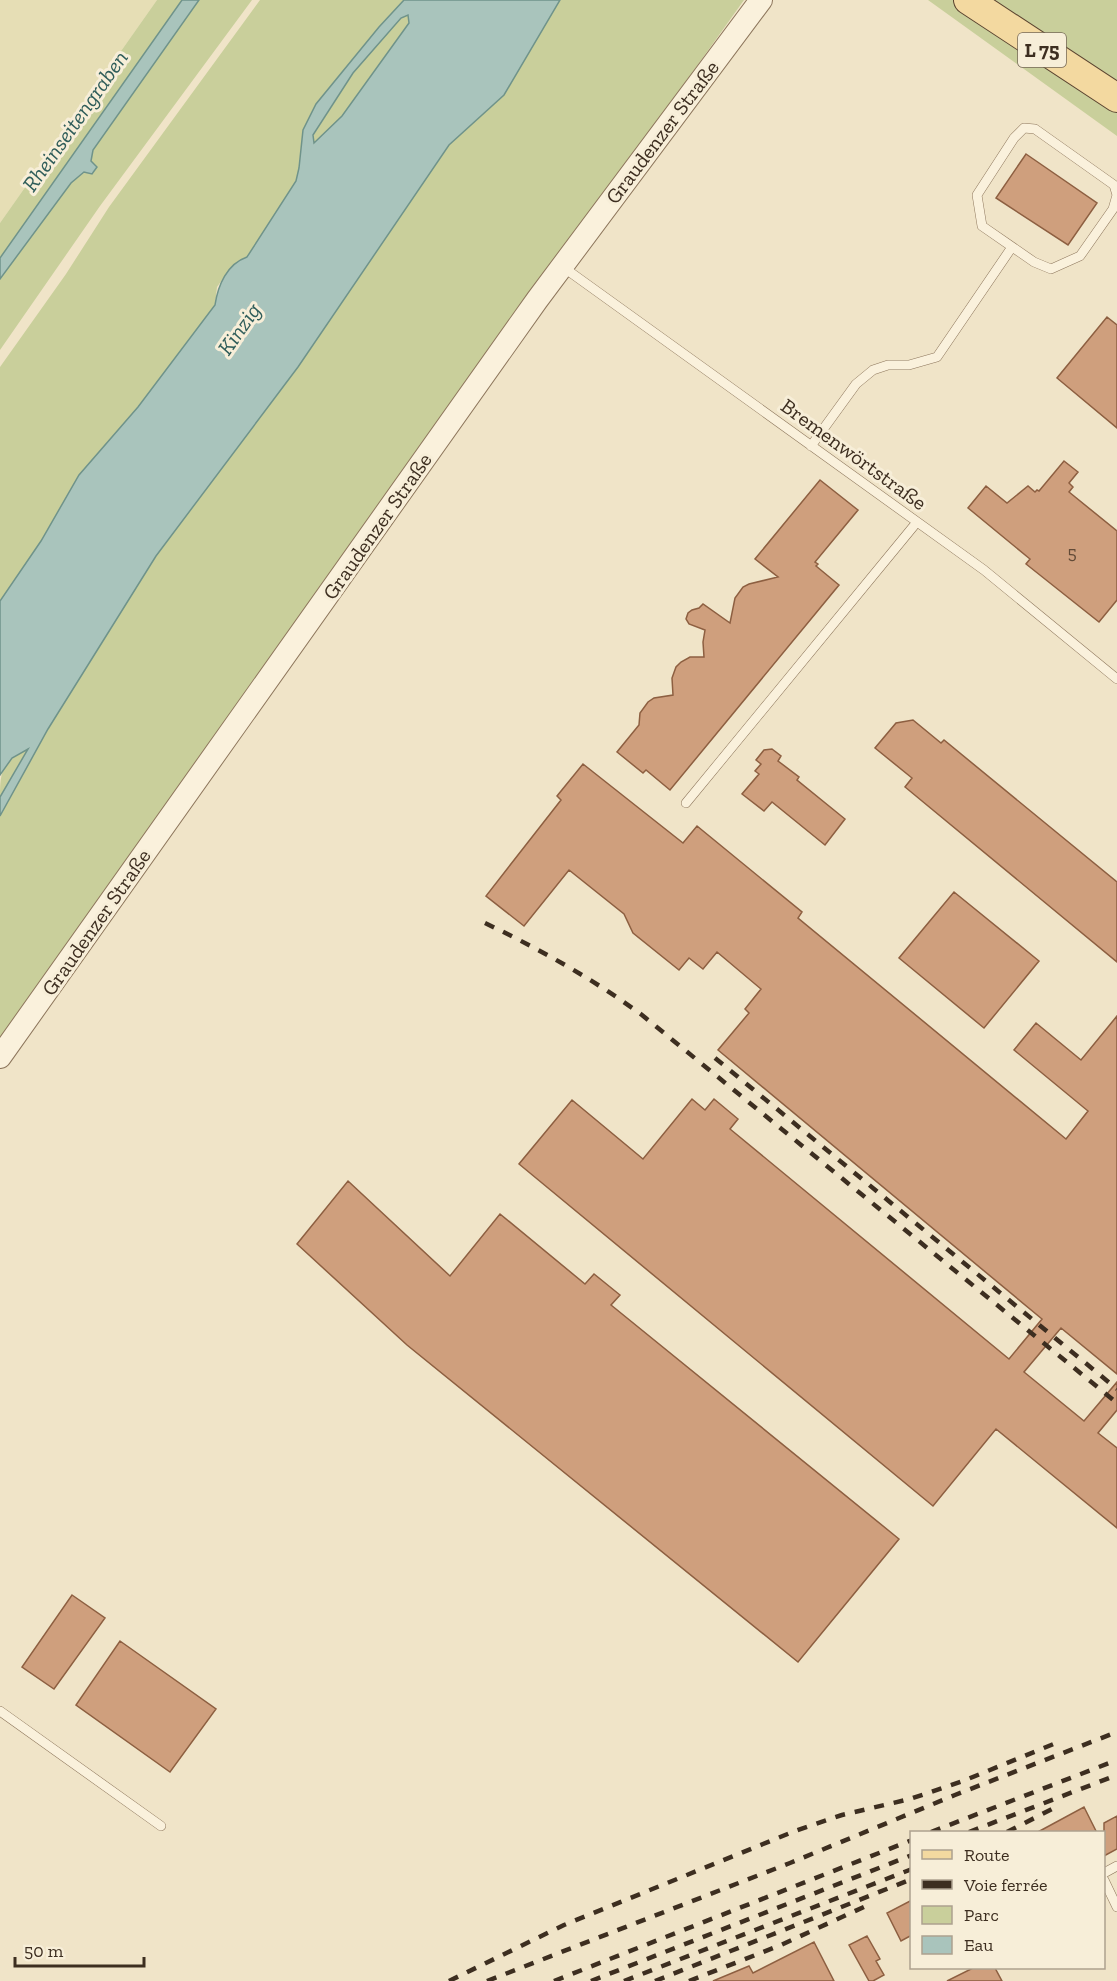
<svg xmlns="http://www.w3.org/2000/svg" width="1117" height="1981" font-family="'Zilla Slab',serif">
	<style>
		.farmland { fill: #e6deb5 }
		.green { fill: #c9cf9b }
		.water { fill: #a9c4bc; stroke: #6f938a; stroke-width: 1.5; fill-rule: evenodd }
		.building { fill: #cf9f7d; stroke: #8d5f41; stroke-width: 1.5 }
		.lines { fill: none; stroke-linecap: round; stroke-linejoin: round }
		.service-casing { stroke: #8d765c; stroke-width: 10 }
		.tertiary-casing { stroke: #8d765c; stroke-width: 24 }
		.primary-casing { stroke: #5b4430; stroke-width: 30 }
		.service { stroke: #faf1dc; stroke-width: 9 }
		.tertiary { stroke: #faf1dc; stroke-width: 22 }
		.primary { stroke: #f3d9a0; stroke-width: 28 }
		.rail { stroke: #3d2e20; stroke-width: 4.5; stroke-dasharray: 10 10; stroke-linecap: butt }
		.labels { text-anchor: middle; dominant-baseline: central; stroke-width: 6; stroke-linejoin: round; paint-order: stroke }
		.number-label { font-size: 18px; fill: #624a37 }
		.shield { fill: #f7eed8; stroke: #756857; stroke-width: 1.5 }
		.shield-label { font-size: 20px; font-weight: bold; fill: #3d2e20 }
		.street-label { font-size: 21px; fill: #3d2e20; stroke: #f7eed8 }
		.water-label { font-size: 22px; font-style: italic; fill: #2f5d5a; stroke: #f7eed8 }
	</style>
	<rect width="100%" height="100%" fill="#f0e4c8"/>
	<!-- farmland -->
	<path class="farmland" d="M 0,0 L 157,0 L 0,223 Z"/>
	<!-- green -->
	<path class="green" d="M 157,0 L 182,0 L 0,258 L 0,223 Z
		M 199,0 L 252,0 L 100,206 L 0,350 L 0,279 L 71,183 L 85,172 L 91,174 L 91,161 L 93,150 Z
		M 260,0 L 404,0 L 379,27 L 316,104 L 303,130 L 299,168 L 296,181 L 247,257 L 232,266 L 217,287 L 215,305 L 138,407 L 79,475 L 41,541 L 0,601 L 0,367 L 66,274 L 109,207 Z
		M 560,0 L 744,0 L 0,1043 L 0,816 L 48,729 L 156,556 L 298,367 L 449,145 L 504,95 Z
		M 928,0 L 953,0 L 1033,55 L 1117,105 L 1117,136 Z
		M 988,0 L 1117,0 L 1117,86 Z
		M 408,14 L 409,23 L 342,116 L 314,144 L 313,136 L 353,73 L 401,17 Z
		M 28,748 L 0,797 C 0,768 3,763 28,748 Z"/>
	<!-- water -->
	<path class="water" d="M 182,0 L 199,0 L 93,150 L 91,161 L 97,167 L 92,174 L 84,172 L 71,183 L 0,279 L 0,258 Z
		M 404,0 L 560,0 L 504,95 L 449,145 L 298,367 L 156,556 L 48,729 L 0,816 L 0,797 L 28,749 L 12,758 L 0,775 L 0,601 L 41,541 L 79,475 L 138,407 L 215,305 C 218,285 227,264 247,257 L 296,181 L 299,168 L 303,130 L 316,104 L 379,27 ZM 408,15 L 409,23 L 342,116 L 314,143 L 313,135 L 353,73 L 401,18 Z"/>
	<!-- building -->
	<path class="building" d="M 1026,154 L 1097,203 L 1068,245 L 996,198 Z
		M 1107,317 L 1117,325 L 1117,428 L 1057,378 Z
		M 1064,461 L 1078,472 L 1069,483 L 1073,487 L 1069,492 L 1117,531 L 1117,600 L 1099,622 L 1026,564 L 1030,559 L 968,508 L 986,486 L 1007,503 L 1028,486 L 1035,492 L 1037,490 L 1039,491 Z
		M 820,480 L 858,510 L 815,562 L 818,564 L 816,566 L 839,585 L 670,790 L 646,770 L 643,773 L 617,752 L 639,725 L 640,713 L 648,702 L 654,698 L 673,695 L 672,678 L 676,667 L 681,662 L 690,657 L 704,657 L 703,642 L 705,630 L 689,624 L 686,619 L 688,613 L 692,610 L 699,608 L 703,604 L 730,623 L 735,598 L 743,587 L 749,584 L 778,577 L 755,559 Z
		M 913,720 L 941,743 L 944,740 L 1117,882 L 1117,962 L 905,787 L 912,778 L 875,748 L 896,723 Z
		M 772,749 L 781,756 L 778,761 L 799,777 L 797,780 L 845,819 L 825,845 L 772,802 L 764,811 L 742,794 L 759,774 L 755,771 L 761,764 L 756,760 L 764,750 Z
		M 583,764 L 683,843 L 697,826 L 802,912 L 798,918 L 1066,1139 L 1088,1111 L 1014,1050 L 1036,1023 L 1081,1060 L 1117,1016 L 1117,1374 L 1061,1328 L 1024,1372 L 1084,1421 L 1117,1382 L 1117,1410 L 1098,1433 L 1117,1448 L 1117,1528 L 996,1429 L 933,1506 L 519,1164 L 572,1100 L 643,1159 L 692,1099 L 705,1110 L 714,1099 L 738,1119 L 730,1129 L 1009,1359 L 1042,1319 L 718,1050 L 749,1013 L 745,1009 L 761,989 L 717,952 L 703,969 L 689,958 L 679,970 L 633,933 L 624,914 L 569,870 L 524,926 L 486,896 L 561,800 L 557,796 Z
		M 954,892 L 1039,961 L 984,1028 L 899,958 Z
		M 348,1181 L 450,1276 L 500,1214 L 585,1284 L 594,1274 L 620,1295 L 611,1305 L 899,1539 L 798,1662 L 407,1345 L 297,1244 Z
		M 72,1595 L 105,1618 L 54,1689 L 22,1667 Z
		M 120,1641 L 216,1709 L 170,1772 L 76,1705 Z
		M 1084,1807 L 1097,1833 L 1036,1833 Z
		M 1117,1816 L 1117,1849 L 1104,1856 L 1104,1823 Z
		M 912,1900 L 912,1935 L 901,1941 L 887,1913 Z
		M 867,1936 L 880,1959 L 876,1961 L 884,1975 L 873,1981 L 869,1981 L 849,1945 Z
		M 814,1942 L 834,1981 L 713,1981 L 749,1966 L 753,1973 Z
		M 973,1968 L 995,1968 L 1002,1981 L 947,1981 Z"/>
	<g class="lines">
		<!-- service casing -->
		<g class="service-casing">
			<path id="service" d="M 1117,195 L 1114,185 L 1035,129 L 1024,128 L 1014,138 L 977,195 L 982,226 L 1034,262 L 1051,269 L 1080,256 L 1113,209 L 1117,195
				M 563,267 L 984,570 L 1117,679
				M 811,446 L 856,384 L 873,370 L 888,365 L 909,365 L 937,357 L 1012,247
				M 686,803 L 917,522
				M 0,1711 L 161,1826
				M 1104,1873 L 1117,1866
				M 1104,1880 L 1117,1907"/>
		</g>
		<!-- tertiary casing -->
		<g class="tertiary-casing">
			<path id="tertiary" d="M 0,1057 L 537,300 L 761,0"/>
		</g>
		<!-- primary casing -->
		<g class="primary-casing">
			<path id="primary" d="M 968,0 L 1117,98"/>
		</g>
		<!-- service -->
		<use href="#service" class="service"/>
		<!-- tertiary -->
		<use href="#tertiary" class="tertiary"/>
		<!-- primary -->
		<use href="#primary" class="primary"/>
		<!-- rail -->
		<path class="rail" d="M 485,923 C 541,950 593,979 642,1015 L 1117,1403
			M 715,1058 L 1117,1389
			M 931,1832 L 1117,1760
			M 969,1832 L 1117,1775
			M 1007,1832 L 1058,1806
			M 449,1981 L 564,1925 L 795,1831 L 842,1815 L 910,1799 L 963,1781 L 1061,1741
			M 487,1981 L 790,1863 L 955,1795 L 1117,1732
			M 554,1981 L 912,1840
			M 591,1981 L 912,1855
			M 624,1981 L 912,1869
			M 655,1981 L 912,1879
			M 689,1981 L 781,1945 L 866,1906"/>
	</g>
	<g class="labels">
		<!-- number labels -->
		<g class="number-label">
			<text x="1072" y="553">5</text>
		</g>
		<!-- shield labels -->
		<rect class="shield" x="1018" y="33" width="48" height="34" rx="4.5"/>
		<g class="shield-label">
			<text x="1042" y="50">L 75</text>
		</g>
		<!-- street labels -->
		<g class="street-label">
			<text transform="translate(662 132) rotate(-53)">Graudenzer Straße</text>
			<text transform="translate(854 454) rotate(36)">Bremenwörtstraße</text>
			<text transform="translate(377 526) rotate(-55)">Graudenzer Straße</text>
			<text transform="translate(96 922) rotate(-55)">Graudenzer Straße</text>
		</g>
		<!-- water labels -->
		<g class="water-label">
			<text transform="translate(75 121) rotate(-55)">Rheinseitengraben</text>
			<text transform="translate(239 329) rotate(-55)">Kinzig</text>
		</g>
	</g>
	<!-- legend -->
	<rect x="910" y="1831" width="195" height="138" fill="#f7eed8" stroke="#ada18e" stroke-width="1.5"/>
	<rect x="922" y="1850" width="30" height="9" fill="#f3d9a0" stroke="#ada18e" stroke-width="1.5"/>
	<text x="964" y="1861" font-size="18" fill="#3d2e20">Route</text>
	<rect x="922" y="1880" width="30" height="9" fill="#3d2e20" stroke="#ada18e" stroke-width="1.5"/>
	<text x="964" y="1891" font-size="18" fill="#3d2e20">Voie ferrée</text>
	<rect x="922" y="1906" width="30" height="18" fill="#c9cf9b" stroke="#ada18e" stroke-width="1.5"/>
	<text x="964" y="1921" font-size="18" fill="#3d2e20">Parc</text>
	<rect x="922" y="1936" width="30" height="18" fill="#a9c4bc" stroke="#ada18e" stroke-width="1.5"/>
	<text x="964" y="1951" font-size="18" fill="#3d2e20">Eau</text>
	<!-- scale -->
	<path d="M15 1957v9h129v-9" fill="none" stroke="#3d2e20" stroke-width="3"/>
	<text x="24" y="1957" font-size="18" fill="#3d2e20" stroke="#f7eed8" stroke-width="4.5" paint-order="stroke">50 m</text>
</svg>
